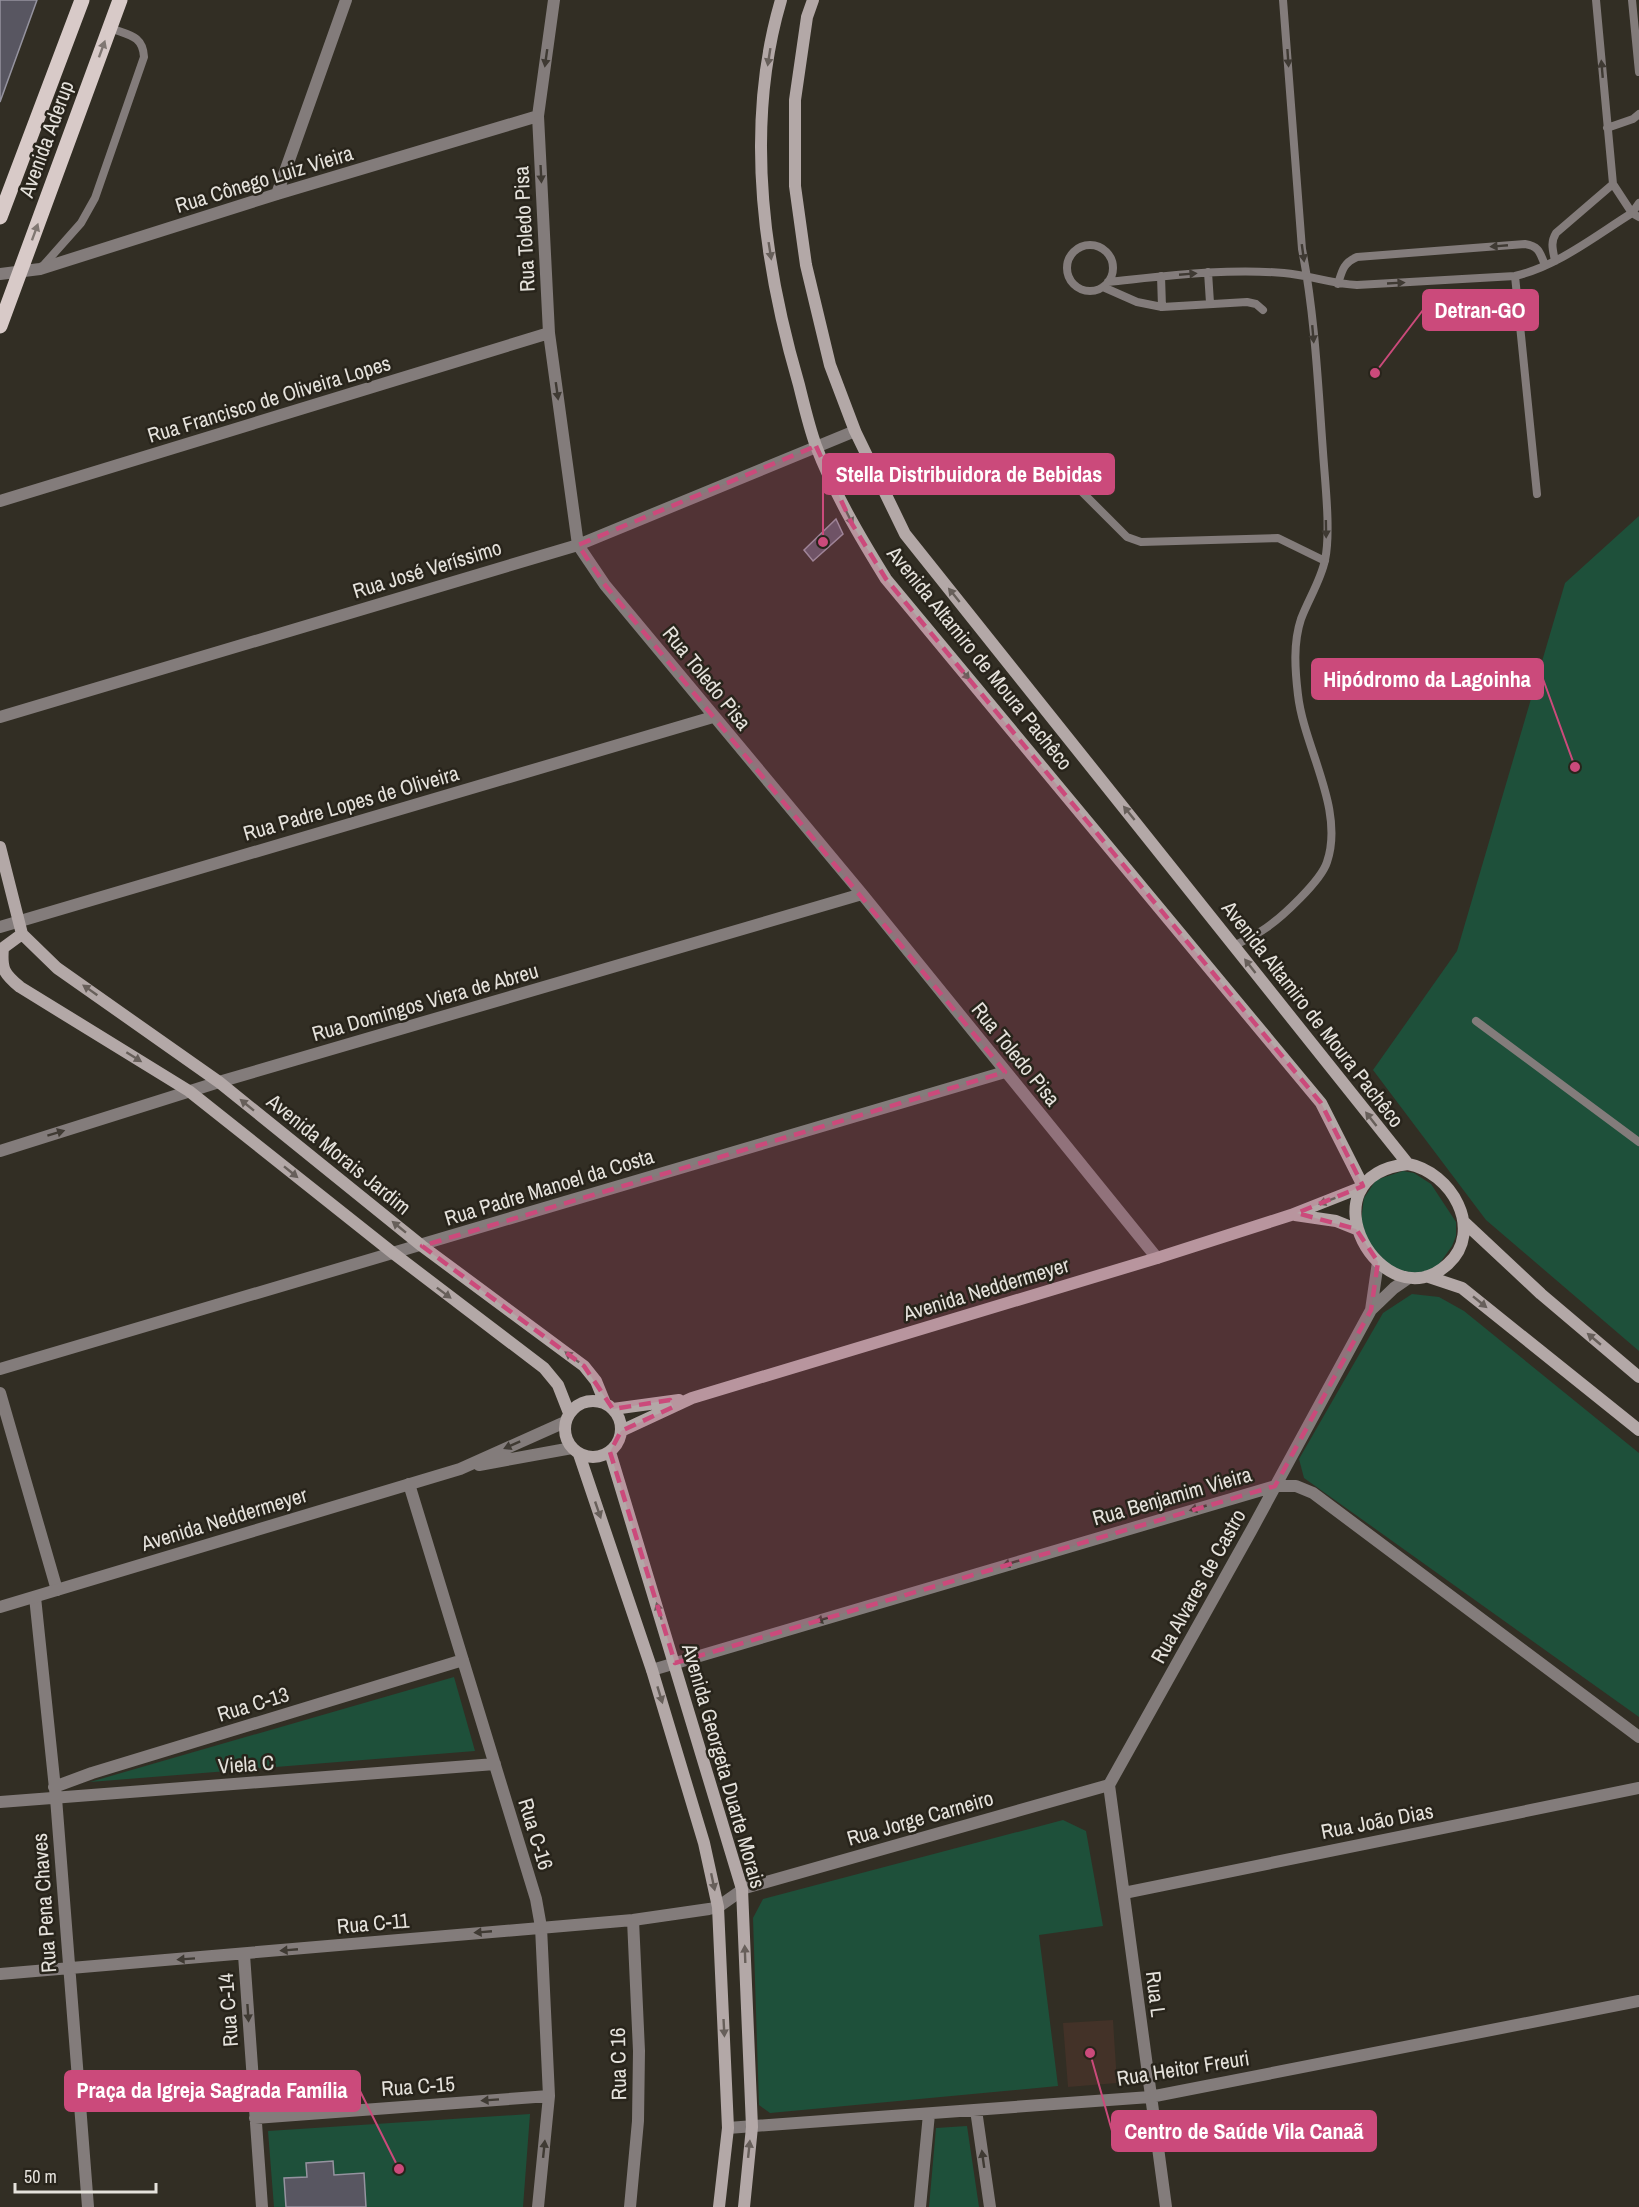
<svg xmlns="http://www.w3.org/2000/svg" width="1639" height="2207" font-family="'Archivo Narrow',sans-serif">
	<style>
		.medical { fill: #433228 }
		.green { fill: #1e503a }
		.building { fill: #585661; stroke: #95939f; stroke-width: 1.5 }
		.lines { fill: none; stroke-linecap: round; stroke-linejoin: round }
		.service { stroke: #837c7b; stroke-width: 8 }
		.minor { stroke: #837c7b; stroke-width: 12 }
		.tertiary { stroke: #837c7b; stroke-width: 12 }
		.secondary { stroke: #b3a8a7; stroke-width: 12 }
		.primary { stroke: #d8cac8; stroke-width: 15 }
		.oneway { fill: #807772 }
		.oneway2 { fill: #675f5a }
		.oneway3 { fill: #3f3a33 }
		.marked { fill: #cb4a7b; fill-opacity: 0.2; stroke: #cb4a7b; stroke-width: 4.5; stroke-dasharray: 12 8; stroke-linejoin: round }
		.labels { text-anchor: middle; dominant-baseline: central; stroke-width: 5; stroke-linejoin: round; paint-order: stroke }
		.street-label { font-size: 21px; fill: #e5e2dc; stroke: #28241b }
		.leader { fill: none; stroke: #cb4a7b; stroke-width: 2 }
		.callout-dot { fill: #cb4a7b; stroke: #28241b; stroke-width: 2 }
		.callout { fill: #cb4a7b; stroke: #cb4a7b; stroke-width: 2 }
		.callout-label { font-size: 22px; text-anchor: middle; font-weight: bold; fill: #fff }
	</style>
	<rect width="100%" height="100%" fill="#322e24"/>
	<!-- medical -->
	<path class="medical" d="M 1113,2020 L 1117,2083 L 1068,2087 L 1063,2023 Z"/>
	<!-- green -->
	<path class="green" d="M 1639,516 L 1639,1351 L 1486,1220 L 1373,1070 L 1457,951 L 1565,583 Z
		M 1403,1171 L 1414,1173 L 1431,1184 L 1456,1222 L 1456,1236 L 1452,1246 L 1437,1267 L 1424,1274 L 1393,1270 L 1368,1242 L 1361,1221 L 1364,1198 L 1376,1180 Z
		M 1412,1294 L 1439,1297 L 1464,1311 L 1639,1453 L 1639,1717 L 1304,1478 L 1299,1459 L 1383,1313 Z
		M 454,1677 L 475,1751 L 90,1782 Z
		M 1063,1820 L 1086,1831 L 1103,1926 L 1039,1935 L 1058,2086 L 770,2113 L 759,2105 L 753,1918 L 763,1899 Z
		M 530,2114 L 523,2207 L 274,2207 L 268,2131 Z
		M 967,2126 L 979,2207 L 929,2207 L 936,2128 Z"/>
	<!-- building -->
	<path class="building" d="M 0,0 L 37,0 L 0,102 Z
		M 836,519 L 843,534 L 813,561 L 804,550 Z
		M 333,2161 L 334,2175 L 364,2173 L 366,2207 L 286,2207 L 284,2178 L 307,2177 L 306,2163 Z"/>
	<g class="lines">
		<!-- service -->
		<path class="service" d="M 1596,0 L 1613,184 L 1632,213 L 1639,217
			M 1632,0 L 1639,72
			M 1607,128 L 1633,119 L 1639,114
			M1067 268a23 23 0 1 1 46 0a23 23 0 1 1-46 0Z
			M 1555,261 C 1553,250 1550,243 1556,233 L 1613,184
			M 42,267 L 81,223 L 95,198 L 144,57 C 143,35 128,35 110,28
			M 1208,272 L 1210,303
			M 1161,276 L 1162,307
			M 1515,276 L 1537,494
			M 1108,282 C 1167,276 1226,268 1284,273 C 1309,275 1332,284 1357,285 L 1515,276 C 1558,266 1595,236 1632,213 L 1639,203
			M 1338,284 C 1342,271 1343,263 1357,257 L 1525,244 C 1539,246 1540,253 1545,265
			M 1103,287 L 1137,302 L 1162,307 L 1247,302 L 1256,304 L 1263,310
			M 1067,477 L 1127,537 L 1141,542 L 1278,538 L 1325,561
			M 1234,946 C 1245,940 1256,935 1266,928 C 1282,917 1321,881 1327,862 C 1345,809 1304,748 1298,695 C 1295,670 1293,643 1301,619 C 1308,600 1321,580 1325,560 C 1331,532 1325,482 1323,452 C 1318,385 1315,316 1302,249 L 1283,0
			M 1476,1021 L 1639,1142"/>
		<!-- minor -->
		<path class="minor" d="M 554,0 L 538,116 L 549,333 L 578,545 L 605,585 L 862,894 L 1157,1258
			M 277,194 L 346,0
			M 0,274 L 40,269 L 277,194 L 538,116
			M 0,501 L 549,333
			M 0,717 L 578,545 L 855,431
			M 0,927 L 713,717
			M 0,1151 L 219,1082 L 862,894
			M 1371,1310 L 1378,1262
			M 0,1369 L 1005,1072
			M 0,1393 L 57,1590
			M 409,1484 L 536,1899 L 541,1927 L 549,2096 L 538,2207
			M 35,1597 L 56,1798 L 88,2207
			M 652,1670 L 1275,1486 L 1296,1486 L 1313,1493 L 1639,1737
			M 1109,1785 L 1251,1531 L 1371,1310 L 1394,1288 L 1407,1279
			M 1109,1785 L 1166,2207
			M 54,1787 L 92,1773 L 463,1660
			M 0,1802 L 495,1764
			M 1124,1893 L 1639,1788
			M 244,1955 L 262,2207
			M 0,1974 L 633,1920 L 709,1909 L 718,1907 L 745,1888 L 1109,1785
			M 976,2110 L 990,2207
			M 255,2118 L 549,2096
			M 728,2128 L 1150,2097 L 1639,2001
			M 630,2207 L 638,2121 L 639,2051 L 633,1920
			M 920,2207 L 929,2114"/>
		<!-- tertiary -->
		<path class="tertiary" d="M 479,1465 L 572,1448
			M 0,1607 L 460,1469 L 565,1422"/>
		<!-- secondary -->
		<path class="secondary" d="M 781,0 C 744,125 763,262 799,385 C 804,405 809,427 816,446 C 834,493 860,537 886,579 L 1321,1103 L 1363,1186
			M 813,0 L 807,17 L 795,100 L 795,186 L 806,265 L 830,365 L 855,431 L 905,534 L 1408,1164
			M 0,847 L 22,934
			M 22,934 L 3,948 C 1,969 4,974 20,987 L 189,1091 L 393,1253 L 544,1368 L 558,1385 L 569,1413
			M 22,934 L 57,968 L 219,1082 L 422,1246 L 584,1366 L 596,1381 L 605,1403
			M 1408,1164 C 1451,1172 1485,1230 1448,1264 C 1383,1324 1299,1176 1408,1164 Z
			M 1295,1215 L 1336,1221 L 1356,1229
			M 1464,1222 L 1541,1294 L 1639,1377
			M 1429,1277 L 1462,1288 L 1639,1430
			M565 1429a28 28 0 1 1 56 0a28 28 0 1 1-56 0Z
			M 613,1409 L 679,1400
			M 621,1431 L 692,1398 L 1157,1258 L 1291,1215 L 1362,1187
			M 610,1452 L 742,1889 L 752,2127 L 744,2207
			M 579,1454 L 652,1670 L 704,1843 L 718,1907 L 728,2128 L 719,2207"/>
		<!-- primary -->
		<path class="primary" d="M 0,217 L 82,0
			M 0,326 L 120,0"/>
	</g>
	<!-- one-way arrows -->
	<defs><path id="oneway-solid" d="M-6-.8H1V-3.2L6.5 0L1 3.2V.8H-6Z" transform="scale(1.5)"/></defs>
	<g class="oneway">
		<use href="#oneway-solid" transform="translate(102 49) rotate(-70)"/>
		<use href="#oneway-solid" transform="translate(35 232) rotate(-70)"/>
	</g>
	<g class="oneway2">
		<use href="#oneway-solid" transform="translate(769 57) rotate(99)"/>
		<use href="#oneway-solid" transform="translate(770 251) rotate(81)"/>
		<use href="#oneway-solid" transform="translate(849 517) rotate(64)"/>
		<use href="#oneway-solid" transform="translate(954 595) rotate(-129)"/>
		<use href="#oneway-solid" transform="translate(964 673) rotate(50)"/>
		<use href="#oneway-solid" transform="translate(1129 813) rotate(-129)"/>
		<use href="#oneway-solid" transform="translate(1250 966) rotate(-128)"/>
		<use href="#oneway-solid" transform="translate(90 990) rotate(-145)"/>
		<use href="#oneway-solid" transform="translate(134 1057) rotate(32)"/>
		<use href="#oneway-solid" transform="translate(247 1105) rotate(-141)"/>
		<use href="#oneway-solid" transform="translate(1371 1119) rotate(-128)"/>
		<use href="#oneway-solid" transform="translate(291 1172) rotate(39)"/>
		<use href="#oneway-solid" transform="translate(1327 1201) rotate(159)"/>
		<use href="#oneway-solid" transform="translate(399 1227) rotate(-141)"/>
		<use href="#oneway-solid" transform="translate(444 1293) rotate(37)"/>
		<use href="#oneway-solid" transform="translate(1480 1302) rotate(39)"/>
		<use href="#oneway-solid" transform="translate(1594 1339) rotate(-140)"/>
		<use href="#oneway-solid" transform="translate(572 1357) rotate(-143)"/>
		<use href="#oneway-solid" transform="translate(598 1510) rotate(71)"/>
		<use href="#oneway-solid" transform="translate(659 1611) rotate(-107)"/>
		<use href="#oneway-solid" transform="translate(660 1695) rotate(73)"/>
		<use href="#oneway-solid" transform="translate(713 1882) rotate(78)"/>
		<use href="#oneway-solid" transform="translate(745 1954) rotate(-92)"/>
		<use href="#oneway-solid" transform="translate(724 2028) rotate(87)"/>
		<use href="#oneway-solid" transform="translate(749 2149) rotate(-84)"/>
	</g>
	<g class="oneway3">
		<use href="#oneway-solid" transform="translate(546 58) rotate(98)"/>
		<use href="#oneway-solid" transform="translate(1288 58) rotate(86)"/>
		<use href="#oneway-solid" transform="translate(1602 69) rotate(-95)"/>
		<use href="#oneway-solid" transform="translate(541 174) rotate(87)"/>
		<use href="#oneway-solid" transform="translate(1499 246) rotate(175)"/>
		<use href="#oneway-solid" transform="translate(1303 253) rotate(82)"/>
		<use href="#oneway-solid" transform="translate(1188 274) rotate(-5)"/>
		<use href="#oneway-solid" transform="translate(1396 283) rotate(-3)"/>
		<use href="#oneway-solid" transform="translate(1313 334) rotate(85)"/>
		<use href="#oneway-solid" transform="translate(557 391) rotate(82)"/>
		<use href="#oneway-solid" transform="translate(1326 529) rotate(89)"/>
		<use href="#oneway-solid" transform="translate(56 1133) rotate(-17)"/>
		<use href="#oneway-solid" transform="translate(512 1445) rotate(156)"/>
		<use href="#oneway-solid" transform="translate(1198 1508) rotate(164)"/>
		<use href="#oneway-solid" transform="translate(1011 1563) rotate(163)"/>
		<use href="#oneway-solid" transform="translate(824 1619) rotate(163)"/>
		<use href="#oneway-solid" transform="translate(483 1932) rotate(175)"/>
		<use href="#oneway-solid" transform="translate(289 1950) rotate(175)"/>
		<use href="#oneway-solid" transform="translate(186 1959) rotate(176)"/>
		<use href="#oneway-solid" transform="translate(248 2013) rotate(86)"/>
		<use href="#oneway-solid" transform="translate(490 2100) rotate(176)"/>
		<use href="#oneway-solid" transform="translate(544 2149) rotate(-84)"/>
		<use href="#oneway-solid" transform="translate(983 2159) rotate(-98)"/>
	</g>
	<!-- marked area -->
	<path class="marked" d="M 816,446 L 852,524 L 886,579 L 1321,1103 L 1363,1186 L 1297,1213 L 1356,1229 L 1378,1262 L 1371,1310 L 1275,1486 L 675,1663 L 610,1452 L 621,1431 L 673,1407 L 670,1400 L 613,1409 L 584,1366 L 422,1246 L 1005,1072 L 605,585 L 578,545 Z"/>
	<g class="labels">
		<!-- street labels -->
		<g class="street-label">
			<text transform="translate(46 139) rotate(-70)">Avenida Aderup</text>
			<text transform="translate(264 179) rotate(-17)">Rua Cônego Luiz Vieira</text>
			<text transform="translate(524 229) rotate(-93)">Rua Toledo Pisa</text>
			<text transform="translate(269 399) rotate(-17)">Rua Francisco de Oliveira Lopes</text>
			<text transform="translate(427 569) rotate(-17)">Rua José Veríssimo</text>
			<text transform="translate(980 658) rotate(51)">Avenida Altamiro de Moura Pachêco</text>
			<text transform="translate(707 678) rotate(51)">Rua Toledo Pisa</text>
			<text transform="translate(351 803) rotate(-16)">Rua Padre Lopes de Oliveira</text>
			<text transform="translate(425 1002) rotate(-16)">Rua Domingos Viera de Abreu</text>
			<text transform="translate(1313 1014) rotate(52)">Avenida Altamiro de Moura Pachêco</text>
			<text transform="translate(1016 1054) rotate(51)">Rua Toledo Pisa</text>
			<text transform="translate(339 1154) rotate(39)">Avenida Morais Jardim</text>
			<text transform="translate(549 1187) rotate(-17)">Rua Padre Manoel da Costa</text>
			<text transform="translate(986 1289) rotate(-17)">Avenida Neddermeyer</text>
			<text transform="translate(1172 1496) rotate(-16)">Rua Benjamim Vieira</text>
			<text transform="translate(224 1519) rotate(-17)">Avenida Neddermeyer</text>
			<text transform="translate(1198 1586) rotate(-61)">Rua Alvares de Castro</text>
			<text transform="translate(253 1704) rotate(-17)">Rua C-13</text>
			<text transform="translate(246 1764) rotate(-4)">Viela C</text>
			<text transform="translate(724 1766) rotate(74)">Avenida Georgeta Duarte Morais</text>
			<text transform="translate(920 1818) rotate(-16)">Rua Jorge Carneiro</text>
			<text transform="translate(1377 1821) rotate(-11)">Rua João Dias</text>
			<text transform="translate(536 1834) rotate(73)">Rua C-16</text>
			<text transform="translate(44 1903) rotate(-94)">Rua Pena Chaves</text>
			<text transform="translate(373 1923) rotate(-5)">Rua C-11</text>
			<text transform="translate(1156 1994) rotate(83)">Rua L</text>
			<text transform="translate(228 2010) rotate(-94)">Rua C-14</text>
			<text transform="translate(618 2064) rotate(-91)">Rua C 16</text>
			<text transform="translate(1183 2068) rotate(-9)">Rua Heitor Freuri</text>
			<text transform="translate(418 2086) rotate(-4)">Rua C-15</text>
		</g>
	</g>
	<!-- callouts -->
	<path class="leader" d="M1375 373L1423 310M823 542L823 474M1575 767L1543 679M399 2169L360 2091M1090 2053L1112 2131"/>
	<g class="callout-dot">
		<circle cx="1375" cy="373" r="6"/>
		<circle cx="823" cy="542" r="6"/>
		<circle cx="1575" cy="767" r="6"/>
		<circle cx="399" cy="2169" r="6"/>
		<circle cx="1090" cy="2053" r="6"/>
	</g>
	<g class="callout">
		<rect x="1423" y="290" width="115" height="40" rx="6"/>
		<rect x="823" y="454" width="291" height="40" rx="6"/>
		<rect x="1312" y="659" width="231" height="40" rx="6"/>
		<rect x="65" y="2071" width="295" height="40" rx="6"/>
		<rect x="1112" y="2111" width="264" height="40" rx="6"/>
	</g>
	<g class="callout-label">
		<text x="1480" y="318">Detran-GO</text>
		<text x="969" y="482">Stella Distribuidora de Bebidas</text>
		<text x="1427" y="687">Hipódromo da Lagoinha</text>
		<text x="212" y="2098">Praça da Igreja Sagrada Família</text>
		<text x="1244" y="2139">Centro de Saúde Vila Canaã</text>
	</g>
	<!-- scale -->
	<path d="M15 2183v9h141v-9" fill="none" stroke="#e5e2dc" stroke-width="3"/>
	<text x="24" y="2183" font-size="18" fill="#e5e2dc" stroke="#28241b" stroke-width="4.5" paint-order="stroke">50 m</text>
</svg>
